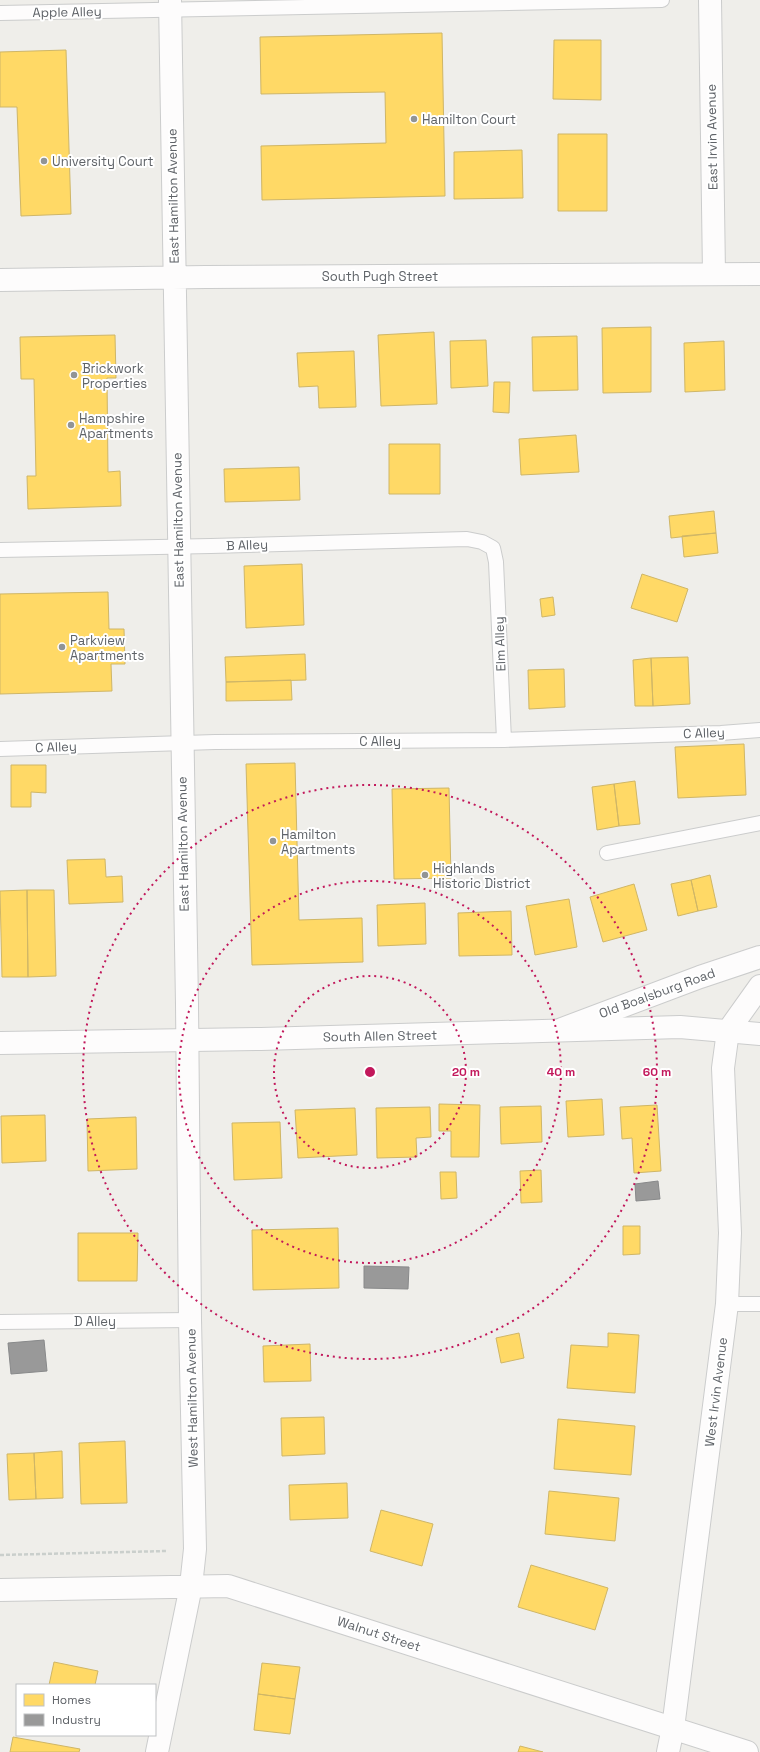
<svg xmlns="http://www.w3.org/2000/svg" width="760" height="1752" font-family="'Space Grotesk',sans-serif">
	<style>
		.homes { fill: #ffd966; stroke: #cfb667 }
		.industry { fill: #999; stroke: #88898a }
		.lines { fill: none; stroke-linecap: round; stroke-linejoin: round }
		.service-casing { stroke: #cbcccc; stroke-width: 16 }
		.minor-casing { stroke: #cbcccc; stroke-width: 24 }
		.tertiary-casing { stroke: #cbcccc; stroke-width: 24 }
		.path { stroke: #cacfcc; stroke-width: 2.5; stroke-dasharray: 4 2; stroke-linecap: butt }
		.service { stroke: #fdfcfc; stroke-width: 14 }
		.minor { stroke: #fdfcfc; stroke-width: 22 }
		.tertiary { stroke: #fdfcfc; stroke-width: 22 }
		.ring { fill: none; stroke: #c2185b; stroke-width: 2; stroke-dasharray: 2 4 }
		.poi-dot { fill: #919496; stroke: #fff; stroke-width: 1.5 }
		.labels { text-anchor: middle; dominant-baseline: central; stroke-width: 4; stroke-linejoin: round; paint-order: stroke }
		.street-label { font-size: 13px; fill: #5f6368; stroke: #fff }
		.poi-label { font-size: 13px; fill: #5f6368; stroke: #fff; text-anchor: start }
		.centre { fill: #c2185b; stroke: #fff; stroke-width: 2 }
		.ring-label { font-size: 12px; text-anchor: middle; font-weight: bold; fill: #c2185b; stroke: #fff; stroke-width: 4; stroke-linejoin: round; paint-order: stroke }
	</style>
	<rect width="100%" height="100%" fill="#efeeea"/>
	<!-- homes -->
	<path class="homes" d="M 442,33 L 445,196 L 262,200 L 261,146 L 386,143 L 385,92 L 261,94 L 260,37 Z
		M 554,40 L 601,40 L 601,100 L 553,99 Z
		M 66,50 L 71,214 L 21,216 L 17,107 L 0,107 L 0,52 Z
		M 558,134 L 607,134 L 607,211 L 558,211 Z
		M 522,150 L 523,198 L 454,199 L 454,152 Z
		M 651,327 L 651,392 L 603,393 L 602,328 Z
		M 434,332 L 437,404 L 381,406 L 378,335 Z
		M 115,335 L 116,378 L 107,378 L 108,472 L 120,471 L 121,506 L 28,509 L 27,476 L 36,476 L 34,379 L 21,379 L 20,337 Z
		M 577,336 L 578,390 L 533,391 L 532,337 Z
		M 486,340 L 488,386 L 451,388 L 450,341 Z
		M 724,341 L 725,390 L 685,392 L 684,343 Z
		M 354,351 L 356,407 L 319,408 L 318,386 L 299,387 L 297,353 Z
		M 494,382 L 510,382 L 509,413 L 493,412 Z
		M 576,435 L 579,472 L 521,475 L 519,439 Z
		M 389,444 L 440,444 L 440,494 L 389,494 Z
		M 299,467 L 300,500 L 225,502 L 224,469 Z
		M 714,511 L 716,533 L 671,538 L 669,516 Z
		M 716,533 L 718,553 L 684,557 L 682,536 Z
		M 302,564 L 304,625 L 246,628 L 244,566 Z
		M 642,574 L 688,589 L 677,622 L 631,608 Z
		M 108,592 L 109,629 L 124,629 L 125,664 L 111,664 L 112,691 L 0,694 L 0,594 Z
		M 553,597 L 555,615 L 542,617 L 540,599 Z
		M 305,654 L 306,680 L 226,682 L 225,657 Z
		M 688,657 L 690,704 L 653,706 L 651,658 Z
		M 651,658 L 653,706 L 635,706 L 633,660 Z
		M 564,669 L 565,707 L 529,709 L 528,670 Z
		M 291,680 L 292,700 L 226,701 L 226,682 Z
		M 744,744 L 746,795 L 678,798 L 675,747 Z
		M 295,763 L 299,920 L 362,918 L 363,962 L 252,965 L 246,764 Z
		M 11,765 L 46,765 L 46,793 L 31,792 L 31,807 L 11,807 Z
		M 635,781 L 640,824 L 619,826 L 614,784 Z
		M 614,784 L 619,826 L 597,830 L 592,787 Z
		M 449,788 L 451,878 L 394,879 L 392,789 Z
		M 105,859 L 106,877 L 122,876 L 123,902 L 69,904 L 67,860 Z
		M 710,875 L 717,907 L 698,911 L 691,880 Z
		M 691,880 L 698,911 L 678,916 L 671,884 Z
		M 634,884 L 647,930 L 603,942 L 590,897 Z
		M 27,890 L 28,977 L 2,977 L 0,891 Z
		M 27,890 L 54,890 L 56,976 L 28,977 Z
		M 569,899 L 577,947 L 535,955 L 526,906 Z
		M 425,903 L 426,944 L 378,946 L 377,905 Z
		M 511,911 L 512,955 L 459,956 L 458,913 Z
		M 602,1099 L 604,1135 L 568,1137 L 566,1101 Z
		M 439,1104 L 480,1105 L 479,1157 L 451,1157 L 451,1131 L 439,1131 Z
		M 657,1105 L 661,1171 L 634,1173 L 632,1138 L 622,1139 L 620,1107 Z
		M 541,1106 L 542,1142 L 501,1144 L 500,1107 Z
		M 430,1107 L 431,1137 L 416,1138 L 417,1157 L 377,1158 L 376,1108 Z
		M 355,1108 L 357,1155 L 298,1158 L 295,1110 Z
		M 45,1115 L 46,1161 L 2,1163 L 1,1116 Z
		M 136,1117 L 137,1169 L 88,1171 L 87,1119 Z
		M 280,1122 L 282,1178 L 234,1180 L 232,1123 Z
		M 541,1170 L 542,1202 L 521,1203 L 520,1171 Z
		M 440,1172 L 456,1172 L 457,1198 L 441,1199 Z
		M 623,1226 L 640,1226 L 640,1254 L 623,1255 Z
		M 338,1228 L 339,1288 L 253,1290 L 252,1230 Z
		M 78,1233 L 138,1233 L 137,1281 L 78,1281 Z
		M 519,1333 L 524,1358 L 501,1363 L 496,1338 Z
		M 608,1333 L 639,1335 L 635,1393 L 567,1388 L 571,1345 L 608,1347 Z
		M 310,1344 L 311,1381 L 264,1382 L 263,1346 Z
		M 324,1417 L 325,1454 L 282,1456 L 281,1418 Z
		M 558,1419 L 635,1426 L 631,1475 L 554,1469 Z
		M 125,1441 L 127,1503 L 81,1504 L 79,1443 Z
		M 62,1451 L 63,1498 L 36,1499 L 34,1453 Z
		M 34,1453 L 36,1499 L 9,1500 L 7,1454 Z
		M 347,1483 L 348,1518 L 290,1520 L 289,1485 Z
		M 549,1491 L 619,1498 L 615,1541 L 545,1534 Z
		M 381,1510 L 433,1524 L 422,1566 L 370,1551 Z
		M 531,1565 L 608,1588 L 595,1630 L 518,1607 Z
		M 54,1662 L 98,1671 L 95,1685 L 49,1685 Z
		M 262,1663 L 300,1667 L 295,1699 L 258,1694 Z
		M 258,1694 L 295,1699 L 290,1734 L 254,1730 Z
		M 13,1737 L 80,1749 L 79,1752 L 10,1752 Z
		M 520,1746 L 543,1752 L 518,1752 Z"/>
	<!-- industry -->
	<path class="industry" d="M 658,1181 L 660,1199 L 636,1201 L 635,1184 Z
		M 364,1266 L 409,1267 L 408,1289 L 364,1288 Z
		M 44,1340 L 47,1371 L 11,1374 L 8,1343 Z"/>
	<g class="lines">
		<!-- service casing -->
		<g class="service-casing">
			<path id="service" d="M 0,13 L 662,0
				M 0,550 L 211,546 L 467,539 L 482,542 L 493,548 L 496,562 L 504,740
				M 0,749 L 215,742 L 504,740 L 721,733 L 760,730
				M 607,853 L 760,823
				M 727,1304 L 760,1304
				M 0,1322 L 190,1320"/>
		</g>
		<!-- minor casing -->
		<g class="minor-casing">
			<path id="minor" d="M 710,0 L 714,274
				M 0,280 L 206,277 L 760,274
				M 562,1029 L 700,977 L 760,957
				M 0,1590 L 228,1586 L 747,1752
				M 157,1752 L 191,1586 L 195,1549 L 190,1320 L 187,1004 L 170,0
				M 668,1752 L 673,1728 L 727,1304 L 730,1233 L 723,1068 L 728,1031 L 760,986"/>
		</g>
		<!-- tertiary casing -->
		<g class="tertiary-casing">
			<path id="tertiary" d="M 0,1043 L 261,1039 L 680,1027 L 760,1034"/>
		</g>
		<!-- path -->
		<path class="path" d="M 0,1555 L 167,1551"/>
		<!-- service -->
		<use href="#service" class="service"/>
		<!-- minor -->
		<use href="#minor" class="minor"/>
		<!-- tertiary -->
		<use href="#tertiary" class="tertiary"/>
	</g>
	<!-- distance rings -->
	<g class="ring">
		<circle cx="370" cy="1072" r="96"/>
		<circle cx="370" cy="1072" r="191"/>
		<circle cx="370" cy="1072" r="287"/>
	</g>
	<!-- markers -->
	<g class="poi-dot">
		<circle cx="414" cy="119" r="4"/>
		<circle cx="44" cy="161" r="4"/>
		<circle cx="74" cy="375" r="4"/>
		<circle cx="71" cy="425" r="4"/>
		<circle cx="62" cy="647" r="4"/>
		<circle cx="273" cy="841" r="4"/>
		<circle cx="425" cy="875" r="4"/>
	</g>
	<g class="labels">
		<!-- street labels -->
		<g class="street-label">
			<text transform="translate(67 12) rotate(-1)">Apple Alley</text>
			<text transform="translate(712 137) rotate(-91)">East Irvin Avenue</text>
			<text transform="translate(173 196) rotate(-91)">East Hamilton Avenue</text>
			<text x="380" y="276">South Pugh Street</text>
			<text transform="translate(178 520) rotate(-91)">East Hamilton Avenue</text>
			<text transform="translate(247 545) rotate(-2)">B Alley</text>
			<text transform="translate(500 644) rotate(-92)">Elm Alley</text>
			<text transform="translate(704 733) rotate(-2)">C Alley</text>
			<text x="380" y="741">C Alley</text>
			<text transform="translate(56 747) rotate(-2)">C Alley</text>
			<text transform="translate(183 844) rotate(-91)">East Hamilton Avenue</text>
			<text transform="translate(657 993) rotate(-20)">Old Boalsburg Road</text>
			<text transform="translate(380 1036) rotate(-1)">South Allen Street</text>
			<text x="95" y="1321">D Alley</text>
			<text transform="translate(716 1392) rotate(-83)">West Irvin Avenue</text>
			<text transform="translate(192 1398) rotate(-91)">West Hamilton Avenue</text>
			<text transform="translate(379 1634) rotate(18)">Walnut Street</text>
		</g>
		<!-- poi labels -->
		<g class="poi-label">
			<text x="422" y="119">Hamilton Court</text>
			<text x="52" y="161">University Court</text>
			<text x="82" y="368">Brickwork<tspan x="82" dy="15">Properties</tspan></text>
			<text x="79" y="418">Hampshire<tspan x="79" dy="15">Apartments</tspan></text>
			<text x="70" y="640">Parkview<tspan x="70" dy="15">Apartments</tspan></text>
			<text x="281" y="834">Hamilton<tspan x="281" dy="15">Apartments</tspan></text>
			<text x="433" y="868">Highlands<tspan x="433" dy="15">Historic District</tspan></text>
		</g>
	</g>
	<circle cx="370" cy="1072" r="6" class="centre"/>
	<g class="ring-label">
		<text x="466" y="1076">20 m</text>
		<text x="561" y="1076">40 m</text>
		<text x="657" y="1076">60 m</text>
	</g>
	<!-- legend -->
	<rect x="16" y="1684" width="140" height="52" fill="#ffffff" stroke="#bfc1c3"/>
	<rect x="24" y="1694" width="20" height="12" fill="#ffd966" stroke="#bfc1c3"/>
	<text x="52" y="1704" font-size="12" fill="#5f6368">Homes</text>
	<rect x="24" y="1714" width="20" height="12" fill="#999999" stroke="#bfc1c3"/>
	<text x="52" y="1724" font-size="12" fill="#5f6368">Industry</text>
</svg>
